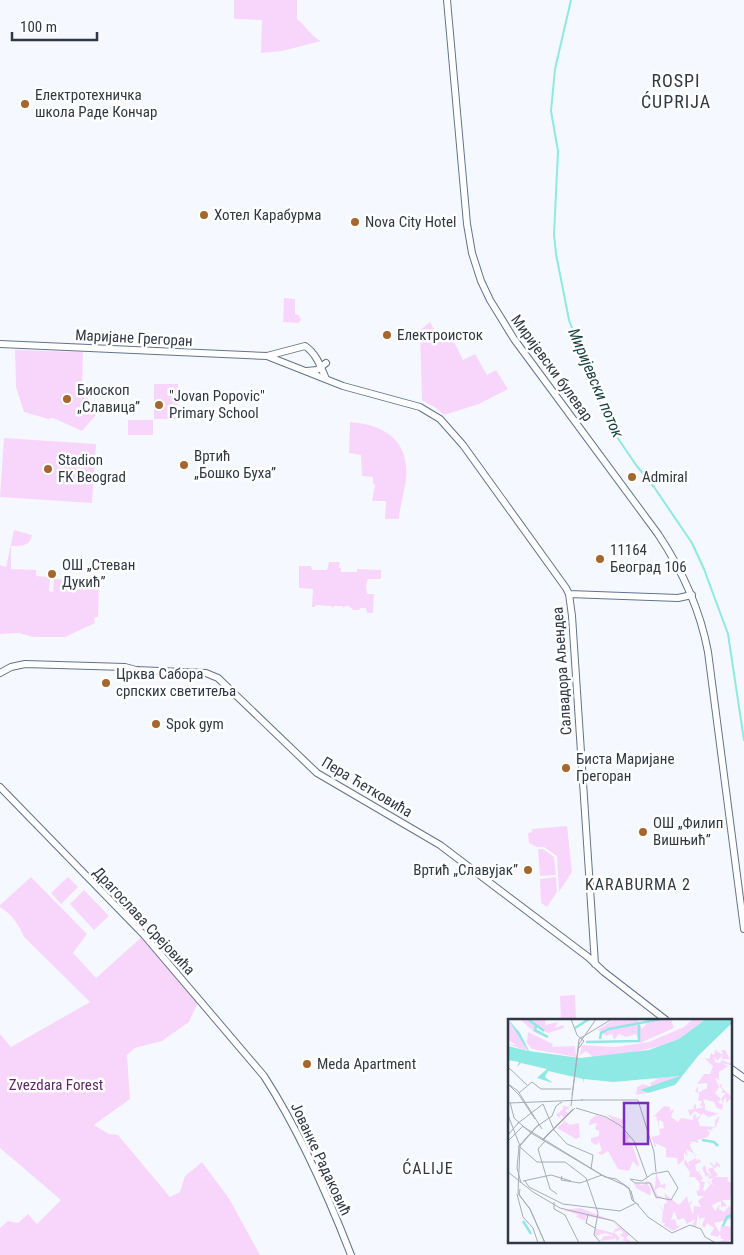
<svg xmlns="http://www.w3.org/2000/svg" width="744" height="1255" font-family="'Roboto Condensed',sans-serif">
	<style>
		.green { fill: #f8d6fc }
		.lines { fill: none; stroke-linecap: round; stroke-linejoin: round }
		.stream { stroke: #8ee8e4; stroke-width: 2 }
		.secondary-casing { stroke: #62738c; stroke-width: 8 }
		.secondary { stroke: #fff; stroke-width: 6 }
		.poi-dot { fill: #a5672d; stroke: #fff; stroke-width: 2 }
		.labels { text-anchor: middle; dominant-baseline: central; stroke-width: 5; stroke-linejoin: round; paint-order: stroke }
		.poi-label { font-size: 15px; fill: #303843; stroke: #fff; text-anchor: start }
		.street-label { font-size: 15px; fill: #303843; stroke: #fff }
		.park-label { font-size: 15px; fill: #5d2865; stroke: #fff }
		.water-label { font-size: 16px; font-style: italic; fill: #153f3e; stroke: #fff }
		.neighbourhood-label { font-size: 16px; letter-spacing: 1px; fill: #303843; stroke: #fff }
		.quarter-label { font-size: 18px; letter-spacing: 1px; fill: #303843; stroke: #fff }
		.inset-river { fill: none; stroke: #8ee8e4; stroke-width: 2.5 }
		.inset-road { fill: none; stroke: #a6acb4; stroke-width: 1 }
		.view { fill: #7b2cbf; fill-opacity: 0.15; stroke: #7b2cbf; stroke-width: 2.5 }
		.inset-edge { fill: none; stroke: #303843; stroke-width: 2.5 }
	</style>
	<rect width="100%" height="100%" fill="#f5f9ff"/>
	<!-- green -->
	<path class="green" d="M 234,0 L 297,0 L 297,19 C 306,26 311,36 321,41 L 282,51 L 261,53 L 262,20 L 234,19 Z
		M 284,298 L 295,299 L 295,314 L 299,315 L 301,320 L 298,323 L 283,322 Z
		M 430,322 L 442,343 L 452,338 L 463,360 L 475,354 L 487,375 L 496,370 L 508,389 L 479,404 L 444,415 L 436,408 L 422,400 L 420,330 Z
		M 15,350 L 83,352 L 82,388 L 96,415 L 82,431 L 53,418 L 48,419 L 24,412 L 16,387 Z
		M 154,384 L 178,384 L 178,419 L 154,419 Z
		M 128,420 L 153,420 L 153,435 L 128,435 Z
		M 350,422 C 386,425 410,441 406,480 C 404,493 400,506 399,519 L 385,519 L 386,501 L 372,501 L 375,485 L 373,484 L 373,477 L 362,476 L 361,455 L 349,453 Z
		M 4,438 L 96,444 L 92,503 L 0,497 Z
		M 14,530 L 32,535 C 30,547 21,546 11,546 L 11,569 L 36,570 L 36,576 L 50,577 L 49,591 L 53,592 L 54,579 L 82,581 L 82,584 L 84,585 L 85,581 L 99,581 L 98,617 L 94,618 L 95,623 L 65,637 L 33,637 L 19,633 L 0,634 L 0,565 L 6,567 Z
		M 329,562 L 340,562 L 339,568 L 341,568 L 341,572 L 357,572 L 357,569 L 381,570 L 381,579 L 368,579 L 366,586 L 367,594 L 374,594 L 373,613 L 367,613 L 366,608 L 360,608 L 359,610 L 353,610 L 349,606 L 345,606 L 344,608 L 342,606 L 334,606 L 333,608 L 331,606 L 316,605 L 315,607 L 312,607 L 313,589 L 299,588 L 299,566 L 311,566 L 312,570 L 327,570 Z
		M 567,826 L 572,872 L 559,892 L 557,856 L 544,847 L 537,847 L 529,843 L 528,833 L 532,832 L 532,829 Z
		M 538,849 L 543,849 L 554,857 L 556,875 L 540,876 Z
		M 31,877 L 87,934 L 73,953 L 96,978 L 144,935 L 199,1000 L 189,1022 L 162,1041 L 135,1048 L 127,1055 L 130,1099 L 94,1125 L 109,1134 L 118,1135 L 170,1197 L 180,1192 L 185,1176 L 202,1162 L 230,1200 L 260,1255 L 0,1255 L 0,1228 L 8,1221 L 18,1223 L 28,1214 L 37,1224 L 61,1200 L 0,1148 L 0,1034 L 11,1047 L 90,1002 L 24,937 C 18,923 12,915 0,907 L 0,905 Z
		M 68,877 L 78,887 L 61,904 L 51,893 Z
		M 556,877 L 557,892 L 547,907 L 541,903 L 540,879 Z
		M 84,890 L 109,916 L 94,930 L 70,904 Z
		M 575,995 L 576,1019 L 561,1019 L 560,996 Z"/>
	<g class="lines">
		<!-- stream -->
		<path class="stream" d="M 571,0 L 555,69 L 551,111 L 558,151 L 554,235 L 556,254 L 569,320 L 601,405 L 615,434 L 636,465 L 654,487 L 692,543 L 704,569 L 728,634 L 744,740"/>
		<!-- secondary casing -->
		<g class="secondary-casing">
			<path id="secondary" d="M 447,0 L 467,224 L 472,253 L 481,281 L 490,300 L 514,339 L 658,534 C 682,570 700,609 708,652 L 744,929
				M 0,344 L 267,356 L 305,346 C 316,353 321,367 326,379
				M 267,356 L 343,386 L 420,407 L 440,419 L 463,445 L 566,588 L 569,594 L 572,616 L 595,964
				M 307,371 L 317,370 L 326,363
				M 569,594 L 678,598 L 692,595
				M 0,673 L 11,667 L 25,664 L 125,667 L 136,670 L 206,673 L 218,678 L 317,773 L 440,845 L 588,957 L 604,972 L 666,1020
				M 0,787 L 144,935 L 264,1076 C 300,1132 327,1193 351,1255
				M 730,1068 L 744,1078"/>
		</g>
		<!-- secondary -->
		<use href="#secondary" class="secondary"/>
	</g>
	<!-- markers -->
	<g class="poi-dot">
		<circle cx="25" cy="104" r="5"/>
		<circle cx="204" cy="215" r="5"/>
		<circle cx="355" cy="222" r="5"/>
		<circle cx="387" cy="335" r="5"/>
		<circle cx="67" cy="399" r="5"/>
		<circle cx="159" cy="405" r="5"/>
		<circle cx="184" cy="465" r="5"/>
		<circle cx="48" cy="469" r="5"/>
		<circle cx="632" cy="477" r="5"/>
		<circle cx="600" cy="559" r="5"/>
		<circle cx="52" cy="574" r="5"/>
		<circle cx="106" cy="683" r="5"/>
		<circle cx="156" cy="724" r="5"/>
		<circle cx="566" cy="768" r="5"/>
		<circle cx="643" cy="832" r="5"/>
		<circle cx="528" cy="870" r="5"/>
		<circle cx="307" cy="1064" r="5"/>
	</g>
	<g class="labels">
		<!-- poi labels -->
		<g class="poi-label">
			<text x="35" y="95">Електротехничка<tspan x="35" dy="17">школа Раде Кончар</tspan></text>
			<text x="214" y="215">Хотел Карабурма</text>
			<text x="365" y="222">Nova City Hotel</text>
			<text x="397" y="335">Електроисток</text>
			<text x="77" y="390">Биоскоп<tspan x="77" dy="17">„Славица”</tspan></text>
			<text x="169" y="396">"Jovan Popovic"<tspan x="169" dy="17">Primary School</tspan></text>
			<text x="194" y="456">Вртић<tspan x="194" dy="17">„Бошко Буха”</tspan></text>
			<text x="58" y="460">Stadion<tspan x="58" dy="17">FK Beograd</tspan></text>
			<text x="642" y="477">Admiral</text>
			<text x="610" y="550">11164<tspan x="610" dy="17">Београд 106</tspan></text>
			<text x="62" y="565">ОШ „Стеван<tspan x="62" dy="17">Дукић”</tspan></text>
			<text x="116" y="674">Црква Сабора<tspan x="116" dy="17">српских светитеља</tspan></text>
			<text x="166" y="724">Spok gym</text>
			<text x="576" y="759">Биста Маријане<tspan x="576" dy="17">Грегоран</tspan></text>
			<text x="653" y="823">ОШ „Филип<tspan x="653" dy="17">Вишњић”</tspan></text>
			<text x="518" y="870" text-anchor="end">Вртић „Славујак”</text>
			<text x="317" y="1064">Meda Apartment</text>
		</g>
		<!-- street labels -->
		<g class="street-label">
			<text transform="translate(134 338) rotate(3)">Маријане Грегоран</text>
			<text transform="translate(552 368) rotate(54)">Миријевски булевар</text>
			<text transform="translate(562 671) rotate(-94)">Салвадора Аљендеа</text>
			<text transform="translate(367 787) rotate(31)">Пера Ћетковића</text>
			<text transform="translate(144 921) rotate(47)">Драгослава Срејовића</text>
			<text transform="translate(321 1159) rotate(65)">Јованке Радаковић</text>
		</g>
		<!-- park labels -->
		<g class="park-label">
			<text x="56" y="1085">Zvezdara Forest</text>
		</g>
		<!-- water labels -->
		<g class="water-label">
			<text transform="translate(596 383) rotate(67)">Миријевски поток</text>
		</g>
		<!-- neighbourhood labels -->
		<g class="neighbourhood-label">
			<text x="638" y="884">KARABURMA 2</text>
			<text x="428" y="1168">ĆALIJE</text>
		</g>
		<!-- quarter labels -->
		<g class="quarter-label">
			<text x="676" y="80">ROSPI<tspan x="676" dy="21">ĆUPRIJA</tspan></text>
		</g>
	</g>
	<!-- overview -->
	<g transform="translate(508 1019)">
		<rect width="224" height="224" fill="#f5f9ff"/>
		<path d="M 12,0 L 38,0 L 37,6 L 50,3 L 47,9 L 55,6 L 56,9 L 40,14 L 30,9 L 24,10 L 43,21 L 26,13 ZM 106,0 L 135,0 L 130,1 L 134,10 L 138,5 L 137,0 L 163,0 L 166,9 L 132,24 L 128,15 L 118,18 L 111,15 L 106,21 L 104,15 L 98,17 L 90,11 ZM 185,0 L 198,0 L 171,20 L 153,27 L 108,37 L 86,39 L 78,32 L 71,37 L 74,26 L 107,28 L 141,23 L 176,8 ZM 1,2 L 11,14 L 19,32 L 0,25 L 8,26 L 0,21 ZM 20,13 L 45,25 L 44,28 L 67,27 L 68,38 L 24,30 L 19,24 ZM 207,31 L 213,35 L 215,34 L 213,31 L 217,31 L 222,40 L 213,40 L 216,35 L 209,42 L 206,37 L 207,43 L 212,44 L 214,41 L 224,45 L 224,48 L 222,46 L 213,44 L 220,47 L 211,53 L 211,61 L 207,59 L 211,68 L 207,74 L 213,80 L 210,84 L 215,85 L 213,80 L 218,74 L 213,74 L 215,71 L 211,67 L 214,64 L 213,68 L 224,78 L 218,84 L 218,79 L 216,80 L 214,91 L 209,89 L 206,83 L 195,80 L 197,86 L 197,91 L 211,95 L 200,98 L 195,94 L 190,101 L 192,107 L 207,108 L 207,102 L 211,97 L 211,100 L 208,108 L 203,110 L 206,112 L 198,110 L 202,113 L 200,118 L 189,121 L 191,124 L 183,122 L 182,127 L 188,138 L 189,142 L 191,139 L 193,143 L 187,146 L 189,153 L 192,152 L 190,157 L 192,154 L 195,160 L 192,162 L 197,163 L 195,171 L 197,172 L 202,166 L 198,160 L 203,165 L 206,166 L 203,163 L 205,159 L 201,160 L 200,156 L 198,158 L 194,149 L 197,146 L 199,153 L 204,158 L 200,150 L 206,148 L 202,145 L 202,143 L 207,147 L 208,142 L 212,146 L 212,149 L 210,147 L 205,150 L 210,156 L 207,158 L 221,158 L 219,161 L 224,165 L 222,181 L 214,181 L 219,187 L 213,188 L 213,182 L 204,186 L 207,192 L 212,185 L 211,190 L 216,193 L 221,187 L 224,190 L 224,200 L 206,204 L 212,214 L 213,206 L 224,208 L 224,219 L 218,224 L 210,223 L 217,220 L 213,220 L 212,215 L 210,218 L 202,216 L 206,209 L 199,204 L 197,209 L 194,207 L 197,198 L 191,200 L 190,194 L 188,208 L 184,207 L 187,200 L 179,205 L 176,199 L 170,201 L 166,192 L 163,201 L 167,200 L 169,207 L 174,206 L 165,212 L 155,206 L 158,205 L 154,203 L 155,191 L 147,183 L 156,191 L 156,185 L 159,184 L 156,174 L 171,186 L 179,177 L 181,185 L 183,182 L 184,182 L 182,187 L 185,196 L 186,187 L 193,188 L 190,182 L 196,177 L 190,177 L 188,171 L 191,172 L 192,165 L 187,158 L 181,158 L 182,153 L 176,145 L 177,140 L 182,148 L 180,143 L 188,139 L 185,134 L 178,130 L 180,138 L 176,133 L 176,141 L 170,146 L 169,139 L 158,138 L 158,129 L 147,124 L 148,127 L 147,128 L 143,118 L 152,116 L 151,110 L 156,109 L 155,103 L 151,101 L 151,108 L 148,97 L 145,98 L 156,87 L 162,88 L 162,92 L 166,90 L 163,98 L 170,103 L 173,99 L 185,101 L 186,95 L 189,97 L 187,100 L 193,96 L 187,92 L 182,97 L 180,91 L 186,90 L 185,88 L 188,84 L 188,90 L 196,88 L 192,87 L 194,82 L 190,82 L 191,75 L 187,72 L 190,67 L 190,74 L 199,69 L 199,64 L 189,65 L 196,55 L 202,55 L 205,47 L 196,39 L 201,40 L 203,34 L 206,36 ZM 173,57 L 165,62 L 132,71 L 139,74 L 128,76 L 129,68 L 135,65 L 144,68 L 142,64 L 150,60 L 143,59 ZM 55,87 L 62,88 L 57,92 L 61,94 L 57,100 L 53,96 L 51,98 L 62,106 L 71,104 L 72,118 L 68,120 L 49,109 L 56,103 L 48,96 L 55,90 ZM 98,95 L 119,102 L 114,106 L 114,112 L 122,118 L 119,121 L 124,125 L 131,145 L 130,148 L 125,142 L 121,152 L 110,150 L 100,132 L 94,136 L 90,134 L 94,131 L 91,123 L 88,126 L 83,123 L 83,119 L 91,117 L 91,112 L 87,110 L 89,104 L 81,106 L 82,101 L 88,96 L 105,101 ZM 148,153 L 153,166 L 158,165 L 157,170 L 152,168 L 147,171 L 150,177 L 156,178 L 148,180 L 142,164 L 139,164 L 142,168 L 143,175 L 141,176 L 128,169 L 126,164 L 135,166 L 139,162 L 143,163 L 147,170 ZM 72,189 L 103,201 L 121,215 L 118,219 L 124,224 L 113,221 L 117,220 L 112,216 L 115,214 L 113,211 L 106,213 L 112,219 L 110,222 L 106,218 L 107,220 L 92,222 L 96,217 L 105,217 L 97,214 L 87,217 L 87,209 L 105,214 L 107,210 L 111,209 L 104,202 L 78,197 L 77,202 L 67,197 L 71,196 L 55,191 Z" fill="#f8d6fc"/>
		<path d="M 0,0 L 12,14 L 21,32 L 72,39 L 141,31 L 171,20 L 198,0 L 224,0 L 224,4 L 190,37 L 167,66 L 140,74 L 132,71 L 172,57 L 105,63 L 76,60 L 75,64 L 75,60 L 40,52 L 37,58 L 45,64 L 29,59 L 39,50 L 13,44 L 9,48 L 11,43 L 0,41 L 0,27 L 20,32 Z" fill="#8ee8e4"/>
		<path class="inset-river" d="M 21,1 L 36,12M 28,7 L 27,11 L 40,18M 67,9 L 81,0M 92,20 L 93,14 L 101,10 L 153,0M 78,23 L 131,22 L 131,6M 194,121 L 206,123 L 210,127M 15,202 L 23,215M 215,207 L 219,198 L 224,196"/>
		<path class="inset-road" d="M 63,0 L 69,16 L 76,22 L 71,29M 0,48 L 19,66M 0,65 L 11,76M 0,65 L 10,72 L 34,110M 11,74 L 24,63 L 33,70 L 63,70M 11,76 L 27,100M 64,76 L 71,25 L 88,0M 73,81 L 130,81 L 146,133 L 148,153M 2,83 L 6,99 L 23,114 L 97,158 L 108,160 L 121,169 L 124,181 L 131,186M 2,84 L 75,81M 35,85 L 46,111M 63,87 L 71,20 L 104,0M 68,89 L 98,98 L 113,107 L 126,122 L 139,158M 0,96 L 12,127M 9,105 L 35,85M 31,105 L 12,127 L 10,174 L 22,190 L 37,224M 14,107 L 94,156 L 116,166 L 123,172 L 126,183M 46,111 L 59,125 L 85,136 L 83,150M 0,116 L 11,103M 1,121 L 15,107M 34,121 L 65,90M 35,121 L 67,89M 37,122 L 30,130 L 42,170 L 49,175M 11,127 L 9,149 L 13,164M 10,128 L 28,108 L 44,97 L 48,87 L 54,83M 12,128 L 29,143 L 57,143 L 78,159 L 90,194 L 86,216 L 93,224M 160,152 L 170,169 L 163,181 L 148,178 L 142,164 L 127,164 L 122,160 L 134,162 L 144,155 ZM 0,153 L 25,173 L 52,189 L 106,202 L 131,224M 54,157 L 53,161 L 72,164 L 94,156M 15,162 L 43,156 L 63,162M 17,162 L 21,168 L 55,185 L 112,192 L 128,184M 12,170 L 11,176 L 22,190 L 37,224M 9,175 L 15,198 L 25,209 L 30,224M 46,183 L 46,190 L 57,196 L 71,224M 129,185 L 140,198 L 164,214 L 182,206 L 193,210 L 197,218 L 208,224M 80,195 L 78,204 L 87,209"/>
		<path class="view" d="M 116,84 L 140,84 L 140,125 L 116,125 Z"/>
		<rect width="224" height="224" class="inset-edge"/>
	</g>
	<!-- scale -->
	<path d="M12 32v8h85v-8" fill="none" stroke="#303843" stroke-width="2.5"/>
	<text x="20" y="32" font-size="15" fill="#303843" stroke="#ffffff" stroke-width="4" paint-order="stroke">100 m</text>
</svg>
